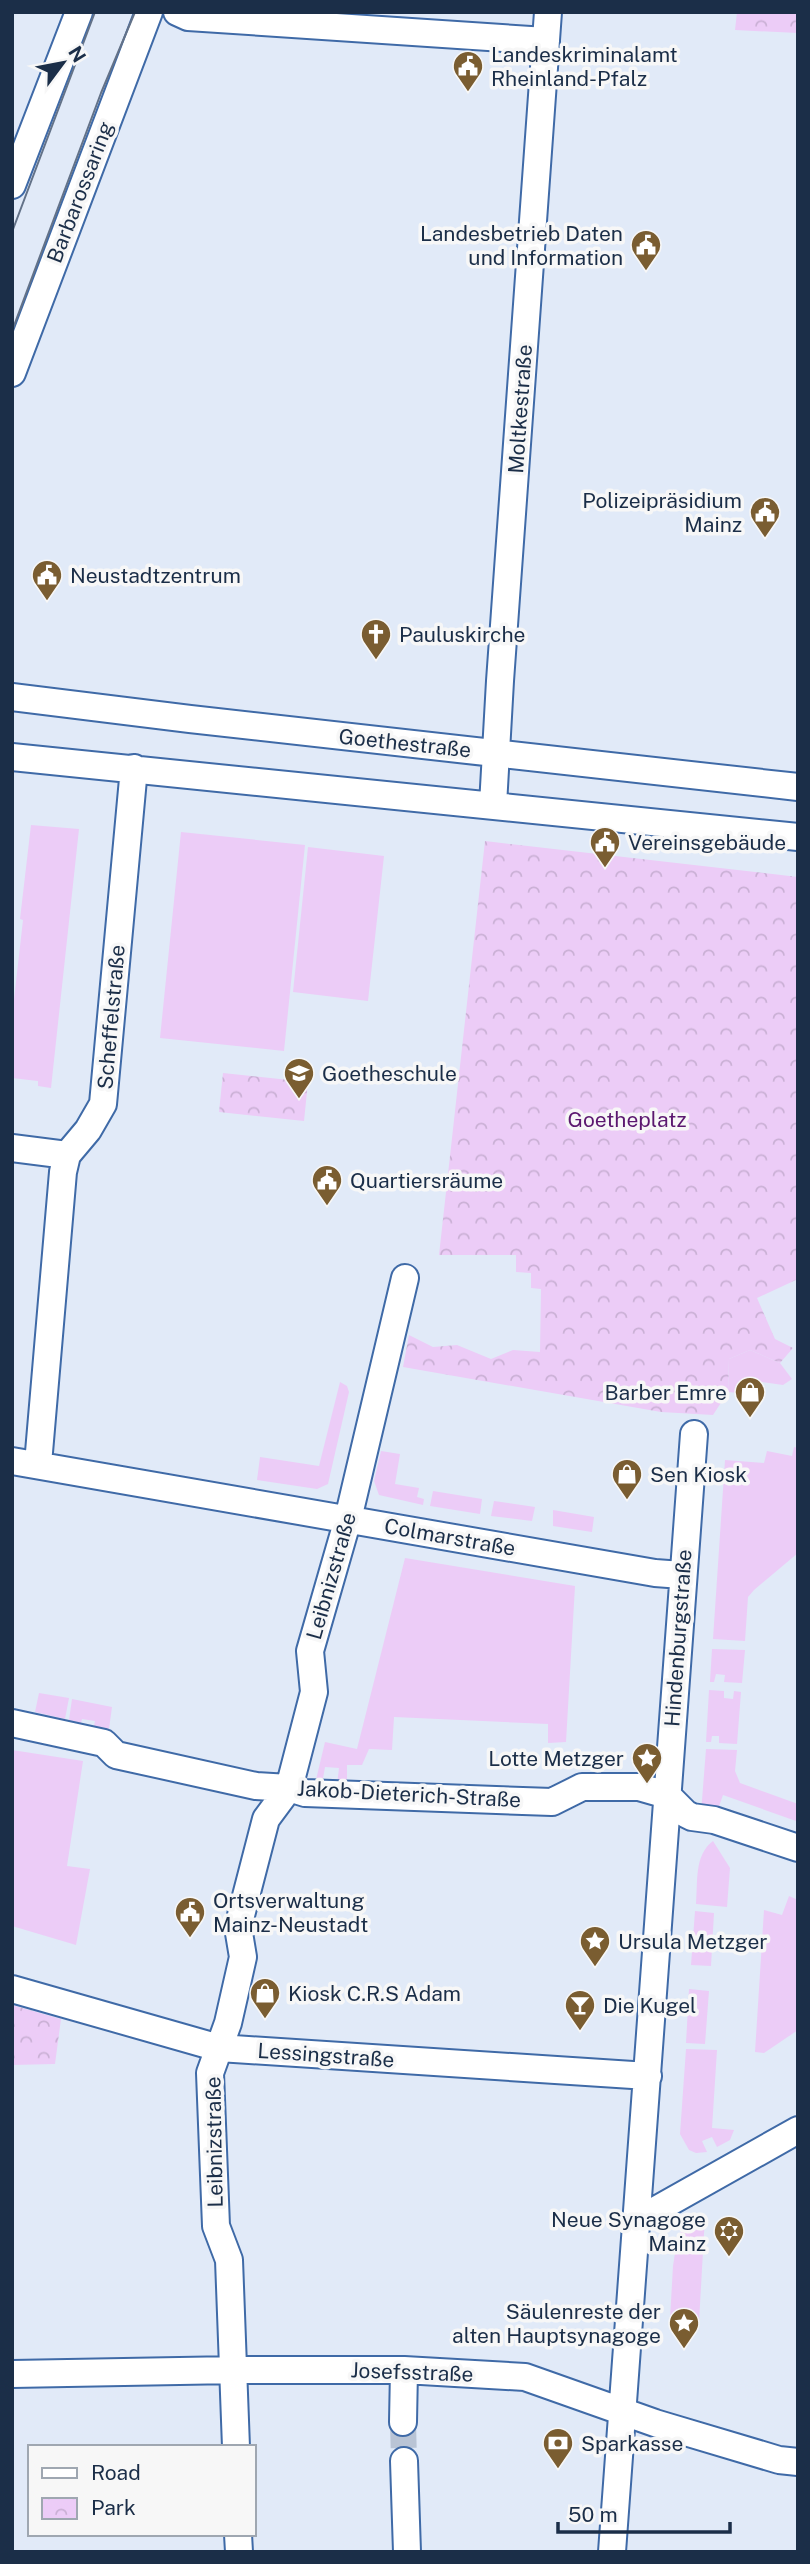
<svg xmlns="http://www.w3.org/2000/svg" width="810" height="2564" font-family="'Public Sans',sans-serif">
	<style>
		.green { fill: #ecccf7 }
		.park { fill: url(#park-crowns) }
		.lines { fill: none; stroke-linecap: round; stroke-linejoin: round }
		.minor-tunnel { stroke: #b9c4d5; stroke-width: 26; stroke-dasharray: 26 13; stroke-linecap: butt }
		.minor-casing { stroke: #3f6aa7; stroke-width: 30 }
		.minor { stroke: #fff; stroke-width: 26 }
		.tram { stroke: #637288; stroke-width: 2 }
		.labels { text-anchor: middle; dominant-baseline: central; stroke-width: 7; stroke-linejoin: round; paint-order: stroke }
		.poi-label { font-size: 21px; fill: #1b2e48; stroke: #f7f7f7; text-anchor: start }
		.street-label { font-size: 21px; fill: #1b2e48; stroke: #f7f7f7 }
		.park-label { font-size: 21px; fill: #5b186f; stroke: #f7f7f7 }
	</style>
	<defs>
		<pattern id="park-crowns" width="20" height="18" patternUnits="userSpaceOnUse" patternTransform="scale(1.75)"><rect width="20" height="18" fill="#ecccf7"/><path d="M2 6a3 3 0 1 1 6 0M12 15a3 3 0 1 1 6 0" fill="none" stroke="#cab0d5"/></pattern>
	</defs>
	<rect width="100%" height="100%" fill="#e1eaf8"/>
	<!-- green -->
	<path class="green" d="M 31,825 L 79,829 L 51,1088 L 38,1086 L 38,1081 L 12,1078 L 12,1017 L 23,920 L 20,919 Z
		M 181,832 L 305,845 L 284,1051 L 160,1038 Z
		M 308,847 L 384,856 L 368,1001 L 293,992 Z
		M 750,1350 L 780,1363 L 792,1379 L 783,1385 L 762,1382 L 761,1395 L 728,1392 L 729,1359 Z
		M 340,1382 L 347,1386 L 349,1392 L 328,1484 L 317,1489 L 257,1480 L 260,1457 L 319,1466 Z
		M 794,1447 L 798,1448 L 798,1553 L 754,1590 L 748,1597 L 745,1641 L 713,1639 L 725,1460 L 764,1463 L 767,1451 L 792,1456 Z
		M 381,1451 L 400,1454 L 395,1484 L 419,1488 L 417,1497 L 424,1499 L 423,1505 L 379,1495 L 374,1481 Z
		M 433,1491 L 482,1499 L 480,1514 L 430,1506 Z
		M 494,1501 L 535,1507 L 532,1521 L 491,1516 Z
		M 553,1510 L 594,1517 L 592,1532 L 553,1526 Z
		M 405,1558 L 575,1586 L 566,1742 L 548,1743 L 548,1724 L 394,1717 L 392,1750 L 369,1749 L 362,1765 L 347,1765 L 347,1781 L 360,1783 L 337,1785 L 339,1768 L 325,1767 L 322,1784 L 315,1784 L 325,1742 L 357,1749 Z
		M 712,1649 L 745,1650 L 742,1683 L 724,1682 L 725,1675 L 716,1674 L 714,1682 L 710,1682 Z
		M 709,1690 L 724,1691 L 724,1698 L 733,1699 L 734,1691 L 741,1692 L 737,1744 L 719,1743 L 719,1736 L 712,1736 L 711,1742 L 706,1742 Z
		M 39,1693 L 69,1698 L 65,1719 L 35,1712 Z
		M 72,1699 L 112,1707 L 109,1729 L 94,1726 L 95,1721 L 82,1719 L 81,1723 L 69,1720 Z
		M 706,1749 L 737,1750 L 735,1771 L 740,1783 L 798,1804 L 796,1821 L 723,1795 L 715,1818 L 701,1813 Z
		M 12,1750 L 83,1761 L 67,1866 L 90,1869 L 76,1945 L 12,1926 Z
		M 713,1841 L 730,1868 L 727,1907 L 696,1904 C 698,1882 694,1855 713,1841 Z
		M 789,1896 L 798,1900 L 798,2030 L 764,2053 L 755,2052 L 764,1910 L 782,1915 Z
		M 695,1911 L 714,1913 L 711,1966 L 691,1965 Z
		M 689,1989 L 709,1991 L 705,2044 L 686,2043 Z
		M 686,2049 L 717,2050 L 712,2128 L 734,2130 L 730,2140 L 717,2147 L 712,2137 L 702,2141 L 707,2152 L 696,2153 L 689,2150 L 680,2134 Z
		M 705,2216 L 699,2322 L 670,2319 L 673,2266 L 678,2234 Z"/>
	<!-- park -->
	<path class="park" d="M 737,12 L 798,12 L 798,33 L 735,30 Z
		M 485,841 L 798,877 L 798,1279 L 757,1298 L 775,1339 L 793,1348 L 780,1363 L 750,1350 L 729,1359 L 728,1392 L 713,1415 L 661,1412 L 403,1367 L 409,1335 L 433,1347 L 457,1345 L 491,1359 L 513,1350 L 540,1352 L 541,1289 L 531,1288 L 531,1273 L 516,1272 L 516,1255 L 439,1255 Z
		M 223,1073 L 308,1082 L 304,1121 L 219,1112 Z
		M 12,2005 L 61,2019 L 55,2064 L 12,2065 Z"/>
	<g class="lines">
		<!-- minor-tunnel -->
		<path class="minor-tunnel" d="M 403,2422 L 404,2461"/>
		<!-- minor casing -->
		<g class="minor-casing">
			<path id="minor" d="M 177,12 L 188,17 L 546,41
				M 12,185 L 79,12
				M 12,373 L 149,12
				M 12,697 L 190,719 L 798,787
				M 12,757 L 798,837
				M 493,805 L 500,681 L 548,12
				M 12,1148 L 67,1155
				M 12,1461 L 655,1573 L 682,1575
				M 38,1464 L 63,1172 L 67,1155 L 88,1130 L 103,1104 L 134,768
				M 12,1723 L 104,1743 L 116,1755 L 256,1786 L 289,1788 L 305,1793 L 552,1802 L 582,1787 L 639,1787 L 667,1795 L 686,1814 L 692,1817 L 714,1820 L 798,1848
				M 12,1989 L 219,2048 L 648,2076
				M 638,2220 L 798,2130
				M 12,2374 L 235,2370 L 404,2370 L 525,2377 L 655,2423 L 779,2460 L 798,2462
				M 403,2422 L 404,2370
				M 236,2447 L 229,2260 L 216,2226 L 210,2073 L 228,2023 L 243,1957 L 238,1927 L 266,1819 L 289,1788 L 314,1692 L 310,1651 L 348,1519 L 405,1278
				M 404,2461 L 407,2552
				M 238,2534 L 239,2552
				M 612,2552 L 694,1434"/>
		</g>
		<!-- minor -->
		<use href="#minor" class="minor"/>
		<!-- tram -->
		<path class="tram" d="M 12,232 L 95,12
			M 12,331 L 101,93 L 135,12"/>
	</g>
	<!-- icons -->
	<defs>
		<g id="civic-pin" transform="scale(1.575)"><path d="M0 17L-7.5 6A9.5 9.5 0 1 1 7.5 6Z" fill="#7a5d31" stroke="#f7f7f7"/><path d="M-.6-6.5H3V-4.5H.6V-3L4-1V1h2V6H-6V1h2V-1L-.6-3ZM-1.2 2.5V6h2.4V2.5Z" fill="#fff"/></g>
		<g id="church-pin" transform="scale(1.575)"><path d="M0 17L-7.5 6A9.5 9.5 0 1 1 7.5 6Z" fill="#7a5d31" stroke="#f7f7f7"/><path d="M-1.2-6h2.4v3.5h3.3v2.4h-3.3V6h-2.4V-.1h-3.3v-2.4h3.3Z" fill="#fff"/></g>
		<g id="school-pin" transform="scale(1.575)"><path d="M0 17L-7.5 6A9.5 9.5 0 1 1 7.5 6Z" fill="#7a5d31" stroke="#f7f7f7"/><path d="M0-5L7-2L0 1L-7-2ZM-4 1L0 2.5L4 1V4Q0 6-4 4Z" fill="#fff"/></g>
		<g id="shop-pin" transform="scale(1.575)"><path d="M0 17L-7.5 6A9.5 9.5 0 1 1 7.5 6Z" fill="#7a5d31" stroke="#f7f7f7"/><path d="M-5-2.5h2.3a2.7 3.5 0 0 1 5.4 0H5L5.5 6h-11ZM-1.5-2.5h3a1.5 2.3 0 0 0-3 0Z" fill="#fff"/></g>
		<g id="sight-pin" transform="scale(1.575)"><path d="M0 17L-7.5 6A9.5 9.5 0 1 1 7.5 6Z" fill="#7a5d31" stroke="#f7f7f7"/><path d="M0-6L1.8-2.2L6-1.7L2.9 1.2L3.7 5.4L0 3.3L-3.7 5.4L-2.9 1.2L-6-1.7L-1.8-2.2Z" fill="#fff"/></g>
		<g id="bar-pin" transform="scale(1.575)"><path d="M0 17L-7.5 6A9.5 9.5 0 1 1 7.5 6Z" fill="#7a5d31" stroke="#f7f7f7"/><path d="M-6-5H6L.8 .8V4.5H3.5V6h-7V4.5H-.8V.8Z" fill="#fff"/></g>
		<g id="synagogue-pin" transform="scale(1.575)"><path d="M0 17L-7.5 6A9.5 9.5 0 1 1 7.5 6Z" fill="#7a5d31" stroke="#f7f7f7"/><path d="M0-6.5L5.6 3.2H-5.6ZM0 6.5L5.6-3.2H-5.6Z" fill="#fff"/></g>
		<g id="bank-pin" transform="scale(1.575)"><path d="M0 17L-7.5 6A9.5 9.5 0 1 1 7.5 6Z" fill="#7a5d31" stroke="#f7f7f7"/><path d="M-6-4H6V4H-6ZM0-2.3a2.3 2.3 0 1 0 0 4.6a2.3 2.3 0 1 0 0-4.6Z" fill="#fff"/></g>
	</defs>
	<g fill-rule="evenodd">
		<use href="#civic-pin" x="468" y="66"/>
		<use href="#civic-pin" x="646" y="245"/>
		<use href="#civic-pin" x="765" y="512"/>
		<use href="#civic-pin" x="47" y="575"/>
		<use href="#church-pin" x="376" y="634"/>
		<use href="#civic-pin" x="605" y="842"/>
		<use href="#school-pin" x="299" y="1073"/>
		<use href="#civic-pin" x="327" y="1180"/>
		<use href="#shop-pin" x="750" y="1392"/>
		<use href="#shop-pin" x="627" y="1474"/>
		<use href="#sight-pin" x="647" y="1758"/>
		<use href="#civic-pin" x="190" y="1912"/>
		<use href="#sight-pin" x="595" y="1941"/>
		<use href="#shop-pin" x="265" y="1993"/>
		<use href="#bar-pin" x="580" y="2005"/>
		<use href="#synagogue-pin" x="729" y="2231"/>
		<use href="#sight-pin" x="684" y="2323"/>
		<use href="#bank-pin" x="558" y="2443"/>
	</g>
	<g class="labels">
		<!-- poi labels -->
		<g class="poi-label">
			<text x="491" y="54">Landeskriminalamt<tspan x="491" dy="24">Rheinland-Pfalz</tspan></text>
			<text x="623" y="233" text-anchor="end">Landesbetrieb Daten<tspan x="623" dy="24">und Information</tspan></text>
			<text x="742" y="500" text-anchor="end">Polizeipräsidium<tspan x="742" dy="24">Mainz</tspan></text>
			<text x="70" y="575">Neustadtzentrum</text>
			<text x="399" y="634">Pauluskirche</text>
			<text x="628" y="842">Vereinsgebäude</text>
			<text x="322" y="1073">Goetheschule</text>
			<text x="350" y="1180">Quartiersräume</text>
			<text x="727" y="1392" text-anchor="end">Barber Emre</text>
			<text x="650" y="1474">Sen Kiosk</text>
			<text x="624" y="1758" text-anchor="end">Lotte Metzger</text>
			<text x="213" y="1900">Ortsverwaltung<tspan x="213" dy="24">Mainz-Neustadt</tspan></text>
			<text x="618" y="1941">Ursula Metzger</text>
			<text x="288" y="1993">Kiosk C.R.S Adam</text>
			<text x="603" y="2005">Die Kugel</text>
			<text x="706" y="2219" text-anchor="end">Neue Synagoge<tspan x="706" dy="24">Mainz</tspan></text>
			<text x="661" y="2311" text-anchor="end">Säulenreste der<tspan x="661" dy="24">alten Hauptsynagoge</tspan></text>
			<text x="581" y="2443">Sparkasse</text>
		</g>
		<!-- street labels -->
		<g class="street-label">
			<text transform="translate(80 192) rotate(-69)">Barbarossaring</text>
			<text transform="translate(520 409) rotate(-86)">Moltkestraße</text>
			<text transform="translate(405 743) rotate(6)">Goethestraße</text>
			<text transform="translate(111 1017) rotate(-85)">Scheffelstraße</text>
			<text transform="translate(450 1537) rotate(10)">Colmarstraße</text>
			<text transform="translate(331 1576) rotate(-74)">Leibnizstraße</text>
			<text transform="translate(678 1638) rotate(-86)">Hindenburgstraße</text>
			<text transform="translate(409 1794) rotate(3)">Jakob-Dieterich-Straße</text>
			<text transform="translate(326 2055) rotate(4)">Lessingstraße</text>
			<text transform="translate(214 2142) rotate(-91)">Leibnizstraße</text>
			<text transform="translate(412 2372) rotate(2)">Josefsstraße</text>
		</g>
		<!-- park labels -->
		<g class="park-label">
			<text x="627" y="1119">Goetheplatz</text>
		</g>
	</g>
	<!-- border -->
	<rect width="810" height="2564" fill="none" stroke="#1b2e48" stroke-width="28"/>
	<!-- legend -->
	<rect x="28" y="2445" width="228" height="91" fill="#f7f7f7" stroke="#9fa7b1" stroke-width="2"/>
	<rect x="42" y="2468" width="35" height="10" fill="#ffffff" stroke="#9fa7b1" stroke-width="2"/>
	<text x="91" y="2480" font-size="21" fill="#1b2e48">Road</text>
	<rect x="42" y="2498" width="35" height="21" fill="url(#park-crowns)" stroke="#9fa7b1" stroke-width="2"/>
	<text x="91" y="2515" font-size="21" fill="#1b2e48">Park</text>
	<!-- north arrow -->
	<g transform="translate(63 63) rotate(58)" stroke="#f7f7f7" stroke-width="5" paint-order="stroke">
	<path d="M0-5L12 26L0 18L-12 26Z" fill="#1b2e48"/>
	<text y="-10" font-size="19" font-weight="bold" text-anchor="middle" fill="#1b2e48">N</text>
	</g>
	<!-- scale -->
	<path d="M558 2522v10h172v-10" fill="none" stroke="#1b2e48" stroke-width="3.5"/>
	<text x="568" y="2522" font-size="21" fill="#1b2e48" stroke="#f7f7f7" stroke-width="5" paint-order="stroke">50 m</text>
</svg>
